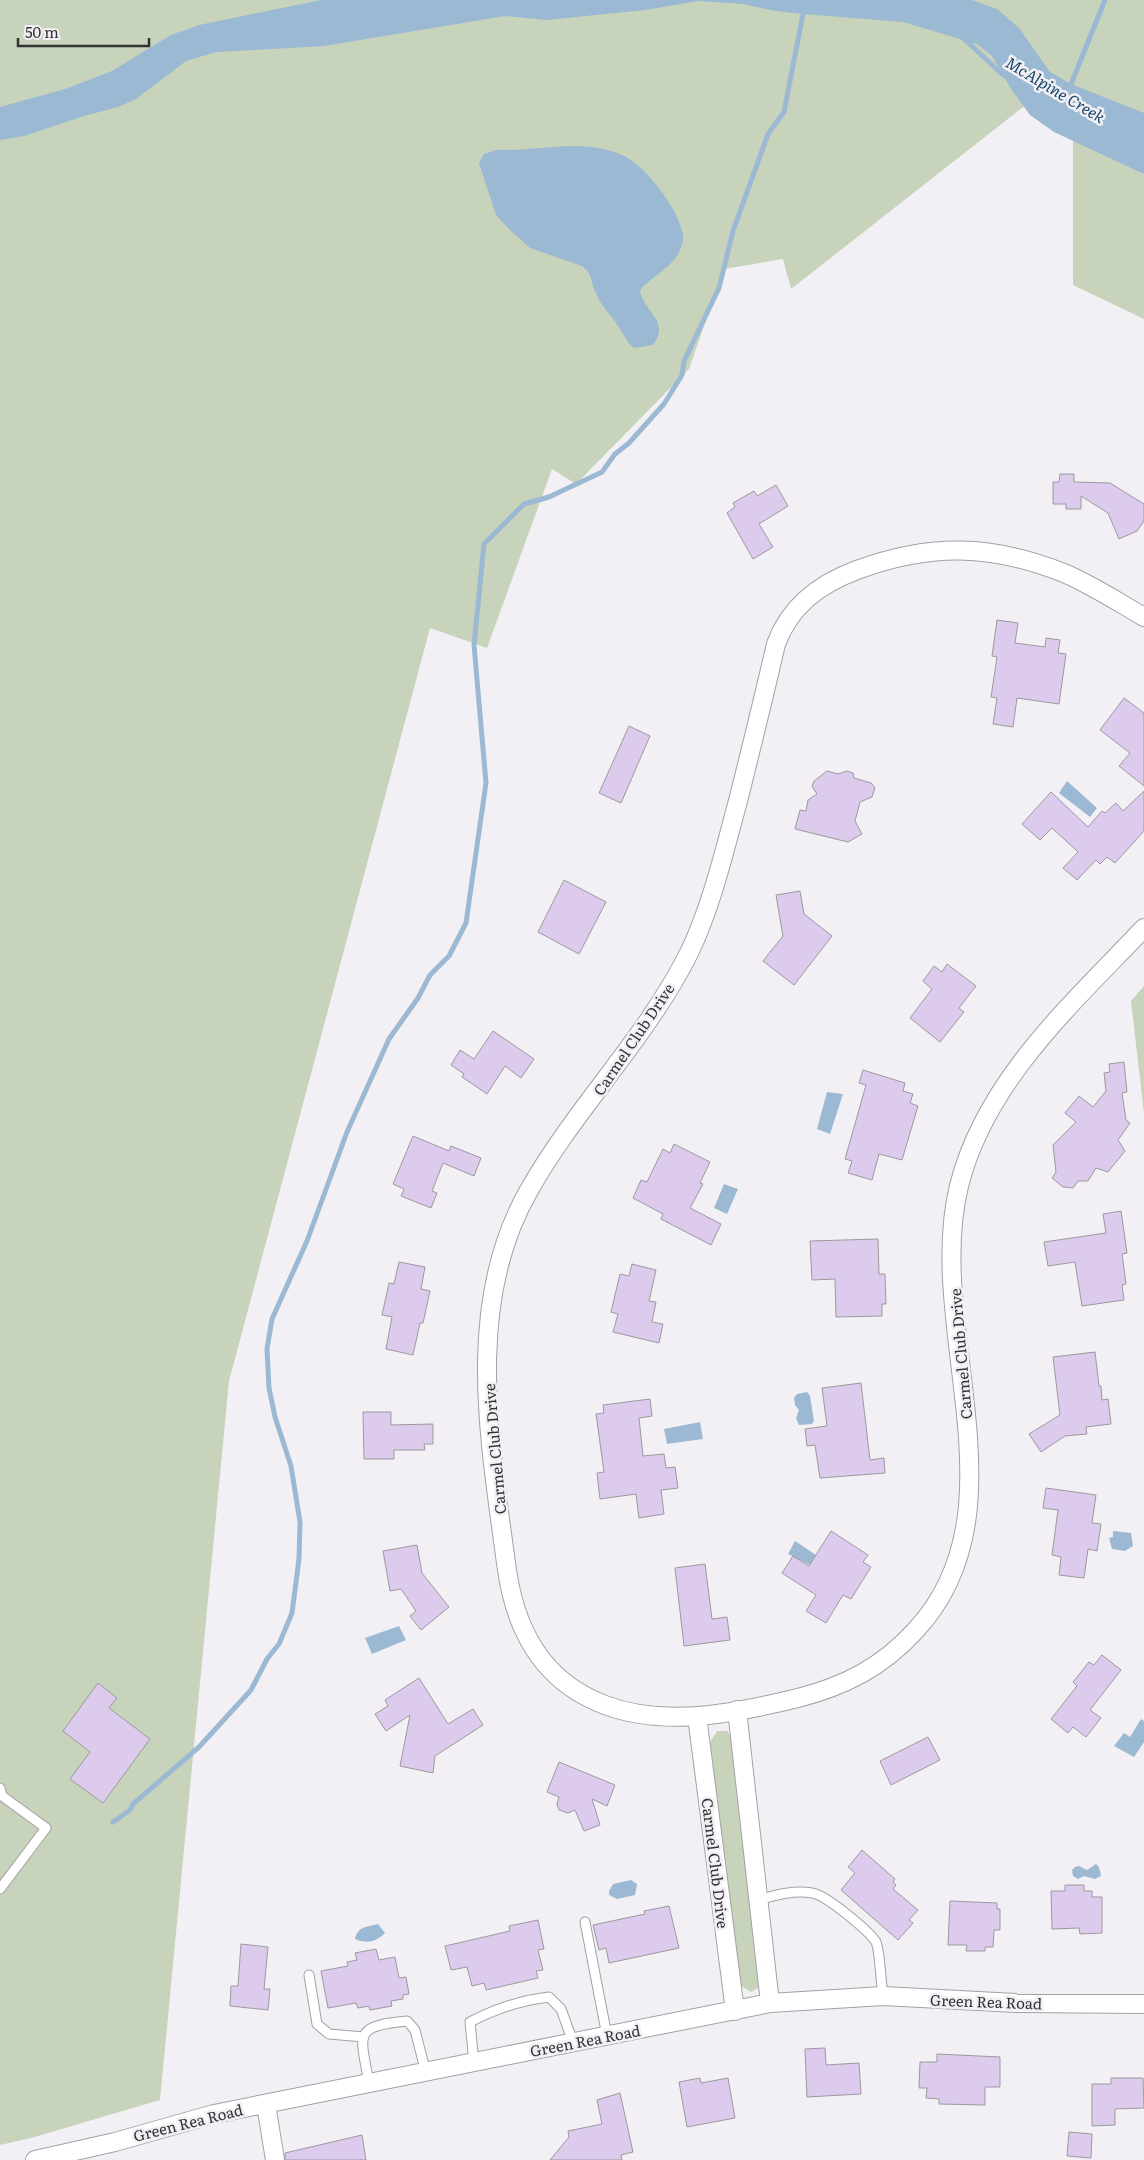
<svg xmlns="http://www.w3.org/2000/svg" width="1144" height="2160" font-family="Literata,serif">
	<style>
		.green { fill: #c7d3ba }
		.water { fill: #9bb9d3 }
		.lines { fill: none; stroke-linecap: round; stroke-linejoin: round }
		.stream { stroke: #9bb9d3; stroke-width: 5 }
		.building { fill: #ddcbed; stroke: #9b999e }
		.lane-casing { stroke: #a3a1a5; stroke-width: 11 }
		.street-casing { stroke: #a3a1a5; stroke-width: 20 }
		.lane { stroke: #fff; stroke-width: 9 }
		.street { stroke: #fff; stroke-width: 18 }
		.labels { text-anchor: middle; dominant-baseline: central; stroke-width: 5; stroke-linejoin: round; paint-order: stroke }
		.street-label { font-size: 15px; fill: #333234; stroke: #f3f0f5 }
		.water-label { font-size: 16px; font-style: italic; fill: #18486c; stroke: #f3f0f5 }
	</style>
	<rect width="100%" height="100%" fill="#f3f0f5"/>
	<!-- green -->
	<path class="green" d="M 0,0 L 1144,0 L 1144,319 L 1073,285 L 1073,141 L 1027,104 L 791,289 L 783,259 L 724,269 L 689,369 L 576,484 L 552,469 L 487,648 L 430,628 L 229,1381 L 160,2100 L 31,2138 L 0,2145 Z
		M 1144,986 L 1144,1113 L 1131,1001 Z
		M 717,1731 L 727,1731 L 735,1743 L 761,1976 L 758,1988 L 751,1992 L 741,1986 L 710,1742 Z"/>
	<!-- water -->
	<path class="water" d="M 321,0 L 972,0 L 997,9 L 1019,28 L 1050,72 L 1071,84 L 1144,113 L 1144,174 L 1054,132 L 1030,115 L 1011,89 L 992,56 L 977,44 L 903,22 L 803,14 L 775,11 L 743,4 L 698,1 L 645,10 L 547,20 L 505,16 L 324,46 L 216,52 L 186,61 L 136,99 L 118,107 L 84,116 L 24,136 L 0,140 L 0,107 L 65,89 L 112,71 L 171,35 L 199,25 Z
		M 568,146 C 587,146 606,147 624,156 C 647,167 678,209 683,234 C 684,240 682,245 680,249 C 676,265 651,277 640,290 C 643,312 671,320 653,345 L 634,348 C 626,342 624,334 618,326 C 611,315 601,306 596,293 C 590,282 593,274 582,266 L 530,248 L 509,229 L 496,215 L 479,163 L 484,154 L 496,150 L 513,150 Z
		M 1067,781 L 1097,808 L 1090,817 L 1059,793 Z
		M 827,1092 L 843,1094 L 830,1134 L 817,1129 Z
		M 724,1184 L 738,1189 L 727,1214 L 714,1208 Z
		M 807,1392 L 810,1396 L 814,1421 L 812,1424 L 799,1425 L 796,1418 L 799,1410 L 795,1405 L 794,1398 L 797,1394 Z
		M 700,1422 L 703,1439 L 667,1444 L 664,1429 Z
		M 1113,1531 L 1131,1533 L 1133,1546 L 1125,1551 L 1112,1549 L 1109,1538 L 1113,1537 Z
		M 795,1541 L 819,1557 L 814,1567 L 788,1554 Z
		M 399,1626 L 406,1640 L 372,1654 L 365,1638 Z
		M 1141,1719 L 1144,1721 L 1144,1742 L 1134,1757 L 1114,1746 L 1124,1733 L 1130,1737 Z
		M 1096,1864 L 1099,1867 L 1101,1876 L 1095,1879 L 1084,1876 L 1078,1879 L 1073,1876 L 1072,1870 L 1075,1867 L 1079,1866 L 1087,1870 Z
		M 631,1880 L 637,1884 L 635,1895 L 617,1899 L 609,1895 L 609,1891 L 613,1884 Z
		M 378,1924 L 385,1933 C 376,1942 367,1944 355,1939 C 358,1926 367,1927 378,1924 Z"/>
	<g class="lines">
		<!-- stream -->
		<path class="stream" d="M 961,36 L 1002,74 L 1009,78
			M 1069,89 L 1105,0
			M 113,1822 L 130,1810 L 133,1804 L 199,1747 L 251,1690 L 267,1659 L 279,1644 L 292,1613 L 299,1559 L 300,1522 L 291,1466 L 275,1417 L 269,1388 L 267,1349 L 272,1319 L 307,1241 L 347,1132 L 389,1039 L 418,998 L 430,975 L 449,956 L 466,923 L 486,783 L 474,645 L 484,544 L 524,504 L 549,497 L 602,472 L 615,454 L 629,443 L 664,404 L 682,375 L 684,361 L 719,288 L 733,231 L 768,134 L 784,112 L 803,14 L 811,0"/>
	</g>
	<!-- building -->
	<path class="building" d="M 1060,474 L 1074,474 L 1074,482 L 1110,483 L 1144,504 L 1144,521 L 1137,531 L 1119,539 L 1108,513 L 1081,496 L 1081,509 L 1066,509 L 1066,504 L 1053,504 L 1053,482 L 1059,482 Z
		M 776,485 L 788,506 L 759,524 L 773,547 L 753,559 L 727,513 L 735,507 L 733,503 L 754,491 L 757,496 Z
		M 997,620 L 1018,623 L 1015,643 L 1045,647 L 1046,638 L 1060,640 L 1058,653 L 1066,654 L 1059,704 L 1017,698 L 1013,727 L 993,724 L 997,698 L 991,697 L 997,657 L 992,656 Z
		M 1124,698 L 1144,713 L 1144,786 L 1119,766 L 1130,753 L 1100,730 Z
		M 629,726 L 650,736 L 621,803 L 599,793 Z
		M 827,771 L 838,774 L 847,771 L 853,773 L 854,778 L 871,783 L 875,788 L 872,797 L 860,802 L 855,821 L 862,834 L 848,842 L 795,829 L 800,810 L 806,811 L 808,800 L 817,794 L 812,786 L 814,781 Z
		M 1144,791 L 1144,831 L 1115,863 L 1107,857 L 1100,864 L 1096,860 L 1077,880 L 1063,868 L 1078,852 L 1052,828 L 1040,840 L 1022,824 L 1051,792 L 1088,827 L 1102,811 L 1105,813 L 1116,803 L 1123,811 Z
		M 564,880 L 606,902 L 579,954 L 538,932 Z
		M 800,891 L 804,914 L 832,936 L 794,985 L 763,961 L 783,936 L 776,895 Z
		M 947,964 L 976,986 L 959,1008 L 964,1012 L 940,1042 L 910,1018 L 932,989 L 923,981 L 934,966 L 942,972 Z
		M 493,1031 L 534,1059 L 521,1078 L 505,1066 L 487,1094 L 462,1077 L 464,1074 L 451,1065 L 460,1050 L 474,1059 Z
		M 1124,1062 L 1127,1092 L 1122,1093 L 1126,1120 L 1130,1123 L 1118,1140 L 1125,1151 L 1108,1172 L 1096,1168 L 1088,1181 L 1078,1181 L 1073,1188 L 1063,1187 L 1052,1178 L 1056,1172 L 1053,1145 L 1076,1122 L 1065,1113 L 1079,1096 L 1093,1107 L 1106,1091 L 1104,1073 L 1110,1072 L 1109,1064 Z
		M 863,1070 L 905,1083 L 903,1091 L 913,1094 L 910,1103 L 918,1106 L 902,1160 L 879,1154 L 872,1180 L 848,1173 L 852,1161 L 845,1159 L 866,1085 L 859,1083 Z
		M 413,1136 L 449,1151 L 451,1146 L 481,1158 L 474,1176 L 443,1163 L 432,1191 L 437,1193 L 431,1208 L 401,1196 L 404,1189 L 393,1184 Z
		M 674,1144 L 710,1162 L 700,1183 L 703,1184 L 690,1208 L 721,1224 L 711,1245 L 661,1219 L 663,1214 L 633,1198 L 641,1180 L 647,1182 L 663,1149 L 670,1153 Z
		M 1121,1211 L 1127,1253 L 1122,1254 L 1126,1284 L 1122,1285 L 1124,1300 L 1082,1306 L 1075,1262 L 1048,1266 L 1044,1242 L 1106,1233 L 1103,1214 Z
		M 878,1239 L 879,1274 L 885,1274 L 886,1304 L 882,1304 L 882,1316 L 836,1317 L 835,1279 L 812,1280 L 810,1241 Z
		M 399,1262 L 425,1267 L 421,1289 L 430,1291 L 423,1323 L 420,1323 L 413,1355 L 386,1349 L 392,1317 L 382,1315 L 389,1283 L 394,1284 Z
		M 632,1264 L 656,1270 L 649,1301 L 656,1302 L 652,1322 L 663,1324 L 659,1343 L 613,1332 L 618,1314 L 611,1312 L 620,1274 L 629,1276 Z
		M 1095,1352 L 1099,1386 L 1101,1386 L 1102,1400 L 1108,1399 L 1111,1424 L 1086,1427 L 1087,1434 L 1065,1436 L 1041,1452 L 1029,1434 L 1060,1415 L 1053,1357 Z
		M 861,1383 L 870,1460 L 884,1458 L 885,1473 L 820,1478 L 815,1445 L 807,1446 L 805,1429 L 827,1426 L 822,1388 Z
		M 650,1399 L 652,1416 L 639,1418 L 643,1456 L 664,1454 L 666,1468 L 675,1467 L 678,1488 L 661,1490 L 664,1514 L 639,1518 L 636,1494 L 600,1499 L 597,1473 L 604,1472 L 596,1414 L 604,1413 L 603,1405 Z
		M 363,1412 L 391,1412 L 391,1425 L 433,1424 L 433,1444 L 424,1444 L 425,1450 L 394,1450 L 394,1459 L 364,1459 Z
		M 1046,1488 L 1096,1495 L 1092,1523 L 1101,1524 L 1097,1551 L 1088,1549 L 1084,1578 L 1059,1575 L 1061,1557 L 1052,1555 L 1058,1510 L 1043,1508 Z
		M 831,1531 L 868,1555 L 863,1562 L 871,1567 L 851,1599 L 843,1595 L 826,1623 L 806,1611 L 816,1595 L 782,1573 L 793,1556 L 809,1566 Z
		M 417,1545 L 422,1573 L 449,1607 L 421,1630 L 410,1616 L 416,1611 L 401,1589 L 390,1591 L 383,1551 Z
		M 705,1564 L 712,1619 L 727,1617 L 730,1640 L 684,1646 L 675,1568 Z
		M 1102,1655 L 1121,1670 L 1090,1710 L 1101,1718 L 1086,1737 L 1073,1727 L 1068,1733 L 1051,1719 L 1077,1686 L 1073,1682 L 1089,1662 L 1094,1665 Z
		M 419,1678 L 448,1724 L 473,1709 L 483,1725 L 435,1756 L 433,1773 L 400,1766 L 410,1715 L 386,1731 L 375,1714 L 388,1706 L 385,1700 Z
		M 98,1683 L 117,1698 L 109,1708 L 150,1739 L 103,1803 L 70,1779 L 90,1752 L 63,1731 Z
		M 928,1737 L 940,1760 L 891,1785 L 880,1761 Z
		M 559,1762 L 615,1785 L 607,1806 L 592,1799 L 600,1825 L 584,1831 L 575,1810 L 568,1813 L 559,1810 L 557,1804 L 559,1797 L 547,1792 Z
		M 862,1850 L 895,1879 L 893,1882 L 896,1885 L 893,1889 L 918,1910 L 909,1920 L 913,1923 L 898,1940 L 841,1890 L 855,1873 L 848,1867 Z
		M 1065,1885 L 1084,1885 L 1084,1891 L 1092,1891 L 1092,1897 L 1102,1897 L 1102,1933 L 1080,1934 L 1079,1928 L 1052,1929 L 1051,1891 L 1065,1891 Z
		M 950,1901 L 997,1903 L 997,1909 L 1000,1909 L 1000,1930 L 994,1930 L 993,1947 L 985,1947 L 985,1951 L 966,1951 L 967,1945 L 948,1945 Z
		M 669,1906 L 679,1948 L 609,1963 L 606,1948 L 599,1950 L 593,1925 L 645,1914 L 644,1911 Z
		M 538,1920 L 544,1949 L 538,1950 L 543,1970 L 536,1971 L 538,1978 L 486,1990 L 484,1983 L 472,1986 L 467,1967 L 451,1970 L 445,1946 L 510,1931 L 509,1926 Z
		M 241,1944 L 268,1947 L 264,1989 L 270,1989 L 268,2010 L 230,2006 L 231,1986 L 238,1986 Z
		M 376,1949 L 379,1960 L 395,1957 L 399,1978 L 406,1977 L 409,1994 L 403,1995 L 403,1999 L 391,2001 L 392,2006 L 370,2010 L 369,2006 L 358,2008 L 356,2003 L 328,2008 L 321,1971 L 348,1966 L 347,1962 L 357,1960 L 355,1953 Z
		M 825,2048 L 826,2065 L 859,2063 L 861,2094 L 807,2097 L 805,2049 Z
		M 937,2054 L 1000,2057 L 1000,2087 L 985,2087 L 985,2105 L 939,2104 L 939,2099 L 926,2098 L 927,2088 L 919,2088 L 920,2062 L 937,2062 Z
		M 700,2078 L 701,2083 L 728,2078 L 735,2118 L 687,2127 L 679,2082 Z
		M 1111,2078 L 1143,2078 L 1144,2108 L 1115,2109 L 1115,2125 L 1092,2126 L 1092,2084 L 1111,2084 Z
		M 620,2093 L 633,2152 L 621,2155 L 622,2160 L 550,2160 L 569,2137 L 568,2131 L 602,2124 L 597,2100 Z
		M 1069,2132 L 1092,2134 L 1091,2158 L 1067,2156 Z
		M 362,2135 L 366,2160 L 285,2160 L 285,2153 Z"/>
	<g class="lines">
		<!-- lane casing -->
		<g class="lane-casing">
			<path id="lane" d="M 0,1788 L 2,1796 L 46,1828 L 0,1889
				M 758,1900 C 775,1895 794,1890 812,1893 C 825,1894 869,1931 876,1942 C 880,1951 881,1984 883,1996
				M 585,1922 L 607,2036
				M 309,1975 L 317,2024 L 329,2034 L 364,2037
				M 474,2063 L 470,2022 C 495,2009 522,2000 549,1997 L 561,2009 L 573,2042
				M 369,2084 C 361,2035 351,2026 407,2021 L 415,2030 L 426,2073"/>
		</g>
		<!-- street casing -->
		<g class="street-casing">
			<path id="street" d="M 1144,617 C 1118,602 1092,585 1064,573 C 991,544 930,543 857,570 C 819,584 790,606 776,644 C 764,696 751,749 738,801 C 724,852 712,905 689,953 C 646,1039 575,1108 528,1192 C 464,1305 490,1442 506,1563 C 514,1628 541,1681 605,1705 C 666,1728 736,1713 798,1698 C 845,1686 882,1667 915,1631 C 1028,1511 924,1328 959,1186 C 985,1081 1072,1004 1144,928
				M 737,1710 L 770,2003
				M 697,1716 L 735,2011
				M 266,2104 L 275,2160
				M 35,2160 L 115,2142 L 214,2114 L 770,2003 L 883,1996 L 1016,2003 L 1144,2004"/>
		</g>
		<!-- lane -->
		<use href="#lane" class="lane"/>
		<!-- street -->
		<use href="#street" class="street"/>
	</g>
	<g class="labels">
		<!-- street labels -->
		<g class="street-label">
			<text transform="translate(633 1039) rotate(-56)">Carmel Club Drive</text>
			<text transform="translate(960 1354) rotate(-95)">Carmel Club Drive</text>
			<text transform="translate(494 1449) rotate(-95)">Carmel Club Drive</text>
			<text transform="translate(716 1863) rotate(83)">Carmel Club Drive</text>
			<text transform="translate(986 2001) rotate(2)">Green Rea Road</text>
			<text transform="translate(585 2040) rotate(-11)">Green Rea Road</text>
			<text transform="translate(188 2122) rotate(-14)">Green Rea Road</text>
		</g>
		<!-- water labels -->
		<g class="water-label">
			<text transform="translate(1056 89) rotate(31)">McAlpine Creek</text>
		</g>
	</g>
	<!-- scale -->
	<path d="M18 38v8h131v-8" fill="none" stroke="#333234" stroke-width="2.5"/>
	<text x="25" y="38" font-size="15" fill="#333234" stroke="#f3f0f5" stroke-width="4" paint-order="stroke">50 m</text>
</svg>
